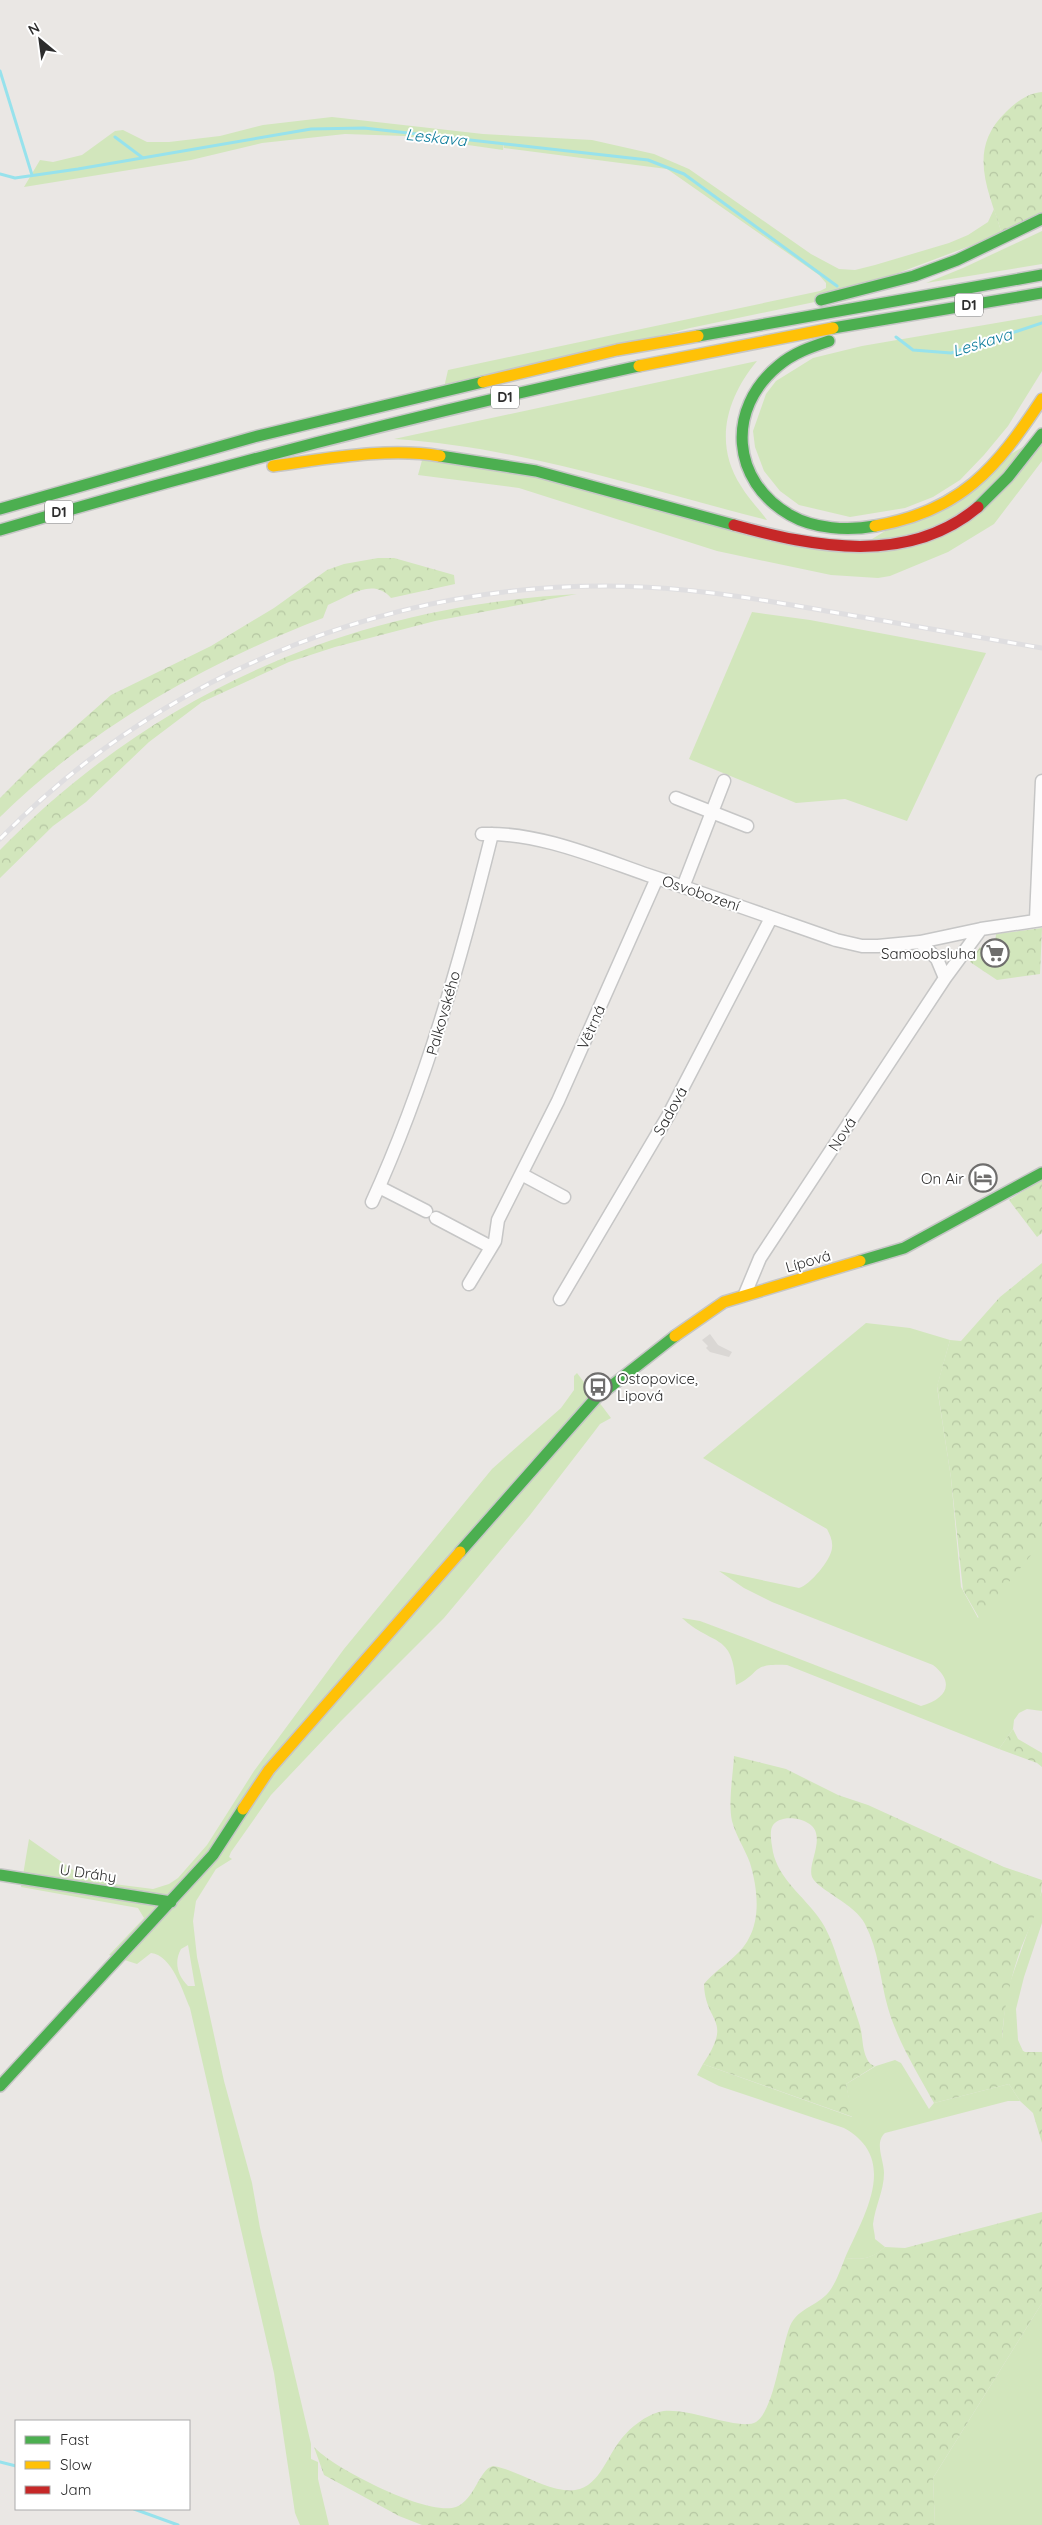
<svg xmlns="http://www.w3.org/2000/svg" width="1042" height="2525" font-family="Quicksand,sans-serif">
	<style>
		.grass { fill: #d2e6bc; fill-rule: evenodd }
		.forest { fill: url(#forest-crowns) }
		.plaza { fill: #dad7d4 }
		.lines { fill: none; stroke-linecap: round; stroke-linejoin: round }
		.stream { stroke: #97e2ec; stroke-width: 3 }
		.street-casing { stroke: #c6c6c6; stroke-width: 15 }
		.fast-casing { stroke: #c6c6c6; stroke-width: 14 }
		.slow-casing { stroke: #c6c6c6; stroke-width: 14 }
		.jam-casing { stroke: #c6c6c6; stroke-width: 14 }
		.street { stroke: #fcfbfb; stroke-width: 12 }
		.fast { stroke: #4caf50; stroke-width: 11 }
		.slow { stroke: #ffc107; stroke-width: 11 }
		.jam { stroke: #c62828; stroke-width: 11 }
		.rail-casing { stroke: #dfdee0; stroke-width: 5 }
		.rail { stroke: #fff; stroke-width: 3; stroke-dasharray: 9; stroke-linecap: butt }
		.labels { text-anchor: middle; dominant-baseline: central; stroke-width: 4; stroke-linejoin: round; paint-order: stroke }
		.shield { fill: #fff; stroke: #6c6c6c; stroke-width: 1 }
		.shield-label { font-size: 14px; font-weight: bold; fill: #2d2d2d }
		.street-label { font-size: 15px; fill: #2d2d2d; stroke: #fff }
		.poi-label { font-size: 15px; fill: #2d2d2d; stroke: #fff; text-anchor: end }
		.water-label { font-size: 16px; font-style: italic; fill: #0c7c9b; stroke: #fff }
	</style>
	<defs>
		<pattern id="forest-crowns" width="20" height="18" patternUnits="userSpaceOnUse" patternTransform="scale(1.25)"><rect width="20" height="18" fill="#d2e6bc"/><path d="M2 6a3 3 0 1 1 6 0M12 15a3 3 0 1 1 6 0" fill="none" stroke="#b5c6a2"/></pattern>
	</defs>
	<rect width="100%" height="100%" fill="#eae7e4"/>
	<!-- grass -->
	<path class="grass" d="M 332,117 L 483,134 L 592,140 L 654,154 L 689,169 L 811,254 L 839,269 L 855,270 L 875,265 L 949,243 L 968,235 L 988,222 L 994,209 L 1002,234 L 829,299 L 690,328 L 443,392 L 448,370 L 820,291 L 826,288 L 826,283 L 819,275 L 667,169 L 504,148 L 504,142 L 503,150 L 405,136 L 345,134 L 262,143 L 191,160 L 24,187 L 40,160 L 53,162 L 82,155 L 115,131 L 123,130 L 147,142 L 169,142 L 220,136 L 263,125 Z
		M 1042,231 L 1042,264 L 926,283 L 963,268 Z
		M 1042,315 L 1042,371 L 1008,426 L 984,455 L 960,480 L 933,497 L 905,508 L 850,517 L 799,505 L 780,491 L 764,471 L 755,447 L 753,431 L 766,394 L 776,381 L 813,358 L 862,346 Z
		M 757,361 C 727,397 713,443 741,486 C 748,498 759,509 767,520 C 643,489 522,447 394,439 Z
		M 1042,435 L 1042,461 L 994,524 L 948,552 L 890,576 L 878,578 L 831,575 L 717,551 L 519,488 L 418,475 L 424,453 L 859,547 Z
		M 752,612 L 810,620 L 986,653 L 907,821 L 845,799 L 796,803 L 689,759 Z
		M 866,1323 L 910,1328 L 950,1340 L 937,1387 L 951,1478 L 961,1587 L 978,1618 L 1042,1541 L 1042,1711 L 1027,1709 L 1019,1713 L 1014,1720 L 1013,1729 L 999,1749 L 787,1665 C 749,1663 762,1673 736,1685 C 733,1631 713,1647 682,1618 L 700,1621 L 748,1639 L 921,1706 C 946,1699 956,1683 933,1665 L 772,1602 L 744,1588 L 719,1571 L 799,1588 C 810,1585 831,1560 832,1548 C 833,1541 830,1535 827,1529 L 703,1458 Z
		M 577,1373 L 611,1418 L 600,1424 L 594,1432 L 530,1515 L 444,1618 L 341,1721 L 271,1795 L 231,1852 L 229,1857 L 232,1859 L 216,1869 L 196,1901 L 193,1921 L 197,1957 L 224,2081 L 252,2183 L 260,2228 L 311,2444 L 311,2459 L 318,2462 L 318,2479 L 329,2525 L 300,2525 L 295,2513 L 274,2373 L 190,2008 C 183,1992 172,1955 151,1953 L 137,1964 L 109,1955 L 144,1918 L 138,1908 L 21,1887 L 29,1839 L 76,1872 L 106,1883 L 153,1889 L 169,1884 L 178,1878 L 207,1845 L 254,1771 L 344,1649 L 492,1469 L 561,1408 L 574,1390 L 574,1376 ZM 188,1945 L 195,1986 L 188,1986 C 177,1975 174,1962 181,1949 Z
		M 1042,1891 L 1042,1923 L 1024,1977 L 1016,2009 L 1018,2040 L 1023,2051 L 1002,2039 L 1006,1994 Z
		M 895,2060 L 901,2063 L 929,2109 L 934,2103 L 1009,2084 L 1020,2101 L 1008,2101 L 885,2133 C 874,2143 884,2160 884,2173 C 884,2191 875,2206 873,2224 C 873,2228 875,2234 875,2239 L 885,2247 C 872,2259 862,2260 845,2258 C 864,2215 900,2159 844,2128 L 719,2086 L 697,2075 L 703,2064 L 852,2117 L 846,2084 L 876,2066 Z
		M 1042,2303 L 1042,2525 L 935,2525 L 933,2478 Z"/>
	<!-- forest -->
	<path class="forest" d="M 1042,92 L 1042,213 L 1002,234 C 989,191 966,150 1006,112 C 1016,102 1028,93 1042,92 Z
		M 378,558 L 394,558 L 454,575 L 455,584 L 391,598 C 373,577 349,596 328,605 L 323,618 C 203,664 92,727 0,817 L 0,798 L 42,756 L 111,695 L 211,646 L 274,608 L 327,570 L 344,564 Z
		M 577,594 L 435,621 L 335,647 L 289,662 L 202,702 L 149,742 L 86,802 L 53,826 L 0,878 L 0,850 C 158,689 353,607 577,594 Z
		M 1042,928 L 1040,974 L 997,980 L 970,962 L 980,947 L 989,953 L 995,945 L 996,934 Z
		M 1042,1179 L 1042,1233 L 1037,1237 L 1009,1200 Z
		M 1042,1263 L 1042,1542 L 979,1618 L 963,1590 L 951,1478 L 937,1386 L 950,1340 L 961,1341 L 1000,1297 Z
		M 1013,1729 L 1018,1739 L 1042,1753 L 1042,1767 L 1037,1763 L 999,1749 Z
		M 734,1756 L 786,1769 L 838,1795 L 868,1805 L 1004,1867 L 1042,1880 C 1042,1906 1029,1927 1020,1951 C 1010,1980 1004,2007 1002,2038 L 1025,2052 L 1042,2052 L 1042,2143 L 1033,2113 L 1020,2101 L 1009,2084 L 934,2103 C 917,2072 898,2042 888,2008 C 880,1980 879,1951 865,1924 C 855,1904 818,1890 812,1877 C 808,1866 820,1847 816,1833 C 813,1818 779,1812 772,1827 C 770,1831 771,1841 772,1846 C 775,1875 800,1893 816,1914 C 825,1925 830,1937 835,1951 C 843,1976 852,2001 860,2026 C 863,2037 862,2049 867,2059 C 869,2063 871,2065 875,2066 L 846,2084 L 853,2117 L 703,2064 C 734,2018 705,2024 704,1984 C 718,1967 739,1958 749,1938 C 761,1916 757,1886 750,1863 C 745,1849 736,1836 732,1821 C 728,1803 733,1775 734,1756 Z
		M 1042,2212 L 1042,2303 L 933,2478 L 935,2525 L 422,2525 L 399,2516 L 324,2475 L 314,2447 C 333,2468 428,2517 456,2507 C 475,2500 479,2469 493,2466 C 517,2470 539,2487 564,2490 C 598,2495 605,2458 622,2438 C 631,2427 645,2416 659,2412 C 684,2405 740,2432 756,2422 C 774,2411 781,2348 790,2326 C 798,2307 820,2306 831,2289 C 837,2280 841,2268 845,2258 C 862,2260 871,2259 885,2247 L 905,2248 Z"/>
	<!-- plaza -->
	<path class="plaza" d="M 710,1334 L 718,1345 L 732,1352 L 729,1357 L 710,1352 L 706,1348 L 708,1346 L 702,1340 Z"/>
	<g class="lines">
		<!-- stream -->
		<path class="stream" d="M 0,71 L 32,175
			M 115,137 L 143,158
			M 0,174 L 15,178 L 78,169 L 311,129 L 364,128 L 648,160 L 684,174 L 837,286
			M 896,337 L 913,350 L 951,353 L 1042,323
			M 0,2462 L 16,2466
			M 134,2509 L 178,2525"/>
		<!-- street casing -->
		<g class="street-casing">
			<path id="street" d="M 676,798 L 747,826
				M 482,834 C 538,832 596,857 648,875 C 711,896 773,918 836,940 L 862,946 L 878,946 L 920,942 L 981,929 L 1042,920
				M 683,887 L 724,781
				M 1036,919 L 1042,781
				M 920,942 L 937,959 L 945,978
				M 523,1175 L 564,1197
				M 379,1187 L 426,1211
				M 372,1202 C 426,1084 461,959 492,834
				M 436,1218 L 491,1247
				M 469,1284 L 495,1241 L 498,1220 L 558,1101 L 657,878
				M 745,1294 L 760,1258 L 945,978 L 981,929
				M 560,1299 L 668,1116 L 771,918"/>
		</g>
		<!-- fast casing -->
		<g class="fast-casing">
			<path id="fast" d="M 821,300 L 914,276 L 957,260 L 1042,219
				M 833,328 L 1042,293
				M 698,336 L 1042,275
				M 829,341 C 811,347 793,353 778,366 C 726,409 731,481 790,515 C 814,529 848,531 875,526
				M 440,456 L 536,471 L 734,525
				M 978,507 L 1008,477 L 1042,434
				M 0,509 L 254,437 L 483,382
				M 0,530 C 211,468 424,413 639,366
				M 860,1261 L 904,1248 L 1042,1173
				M 460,1552 L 596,1398 L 675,1336
				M 0,1875 L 171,1902
				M 0,2086 L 213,1855 L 243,1809"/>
		</g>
		<!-- slow casing -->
		<g class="slow-casing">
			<path id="slow" d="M 639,366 L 833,328
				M 483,382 L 617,350 L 698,336
				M 273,466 C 326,459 387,447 440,456
				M 875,526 C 961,511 996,469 1042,399
				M 675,1336 L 724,1302 L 860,1261
				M 243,1809 L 269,1770 L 460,1552"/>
		</g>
		<!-- jam casing -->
		<g class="jam-casing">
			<path id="jam" d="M 734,525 C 814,547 908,566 978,507"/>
		</g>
		<!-- street -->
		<use href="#street" class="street"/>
		<!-- fast -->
		<use href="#fast" class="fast"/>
		<!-- slow -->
		<use href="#slow" class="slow"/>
		<!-- jam -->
		<use href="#jam" class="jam"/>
		<!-- rail casing -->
		<g class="rail-casing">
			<path id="rail" d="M 0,839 C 167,668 405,576 643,587 C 707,590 770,601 832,612 C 902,624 972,636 1042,648"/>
		</g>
		<!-- rail -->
		<use href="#rail" class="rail"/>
	</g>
	<!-- icons -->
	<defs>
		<g id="supermarket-ring" transform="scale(1.4375)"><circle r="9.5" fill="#fff" stroke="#6f6e6d" stroke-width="1.5"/><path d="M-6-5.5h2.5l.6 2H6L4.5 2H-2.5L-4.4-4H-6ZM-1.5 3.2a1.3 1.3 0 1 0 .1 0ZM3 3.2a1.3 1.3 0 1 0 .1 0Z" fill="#6f6e6d"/></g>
		<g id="hotel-ring" transform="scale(1.4375)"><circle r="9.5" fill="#fff" stroke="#6f6e6d" stroke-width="1.5"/><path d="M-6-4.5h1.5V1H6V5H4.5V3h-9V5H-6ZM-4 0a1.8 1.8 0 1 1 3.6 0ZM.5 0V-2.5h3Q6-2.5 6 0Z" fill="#6f6e6d"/></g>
		<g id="bus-ring" transform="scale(1.4375)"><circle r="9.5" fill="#fff" stroke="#6f6e6d" stroke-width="1.5"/><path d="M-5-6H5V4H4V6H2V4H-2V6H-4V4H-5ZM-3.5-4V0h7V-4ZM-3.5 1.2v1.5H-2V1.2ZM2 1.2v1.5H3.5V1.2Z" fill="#6f6e6d"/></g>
	</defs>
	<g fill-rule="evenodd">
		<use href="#supermarket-ring" x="995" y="953"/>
		<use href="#hotel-ring" x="983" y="1178"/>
		<use href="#bus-ring" x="598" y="1387"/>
	</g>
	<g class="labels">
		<!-- shield labels -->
		<g class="shield">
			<rect x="955" y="293.5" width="28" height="23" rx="4"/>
			<rect x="491" y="385.5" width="28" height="23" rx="4"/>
			<rect x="45" y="500.5" width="28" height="23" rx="4"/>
		</g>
		<g class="shield-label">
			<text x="969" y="305">D1</text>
			<text x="505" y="397">D1</text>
			<text x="59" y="512">D1</text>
		</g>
		<!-- street labels -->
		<g class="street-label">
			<text transform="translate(701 893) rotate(19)">Osvobození</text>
			<text transform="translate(443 1013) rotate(-74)">Palkovského</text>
			<text transform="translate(591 1027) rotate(-66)">Větrná</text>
			<text transform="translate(670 1111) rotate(-61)">Sadová</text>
			<text transform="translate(842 1134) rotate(-57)">Nová</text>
			<text transform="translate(808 1261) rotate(-16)">Lípová</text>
			<text transform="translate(88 1873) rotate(8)">U Dráhy</text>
		</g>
		<!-- poi labels -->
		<g class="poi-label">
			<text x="976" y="953">Samoobsluha</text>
			<text x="964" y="1178">On Air</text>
			<text x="617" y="1378" text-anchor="start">Ostopovice,<tspan x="617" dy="17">Lipová</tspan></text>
		</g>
		<!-- water labels -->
		<g class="water-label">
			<text transform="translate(436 137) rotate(6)">Leskava</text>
			<text transform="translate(982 342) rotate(-17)">Leskava</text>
		</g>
	</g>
	<!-- legend -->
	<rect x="15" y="2420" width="175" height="90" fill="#ffffff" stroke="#ababab"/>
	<rect x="25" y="2436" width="25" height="8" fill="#4caf50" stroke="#ababab"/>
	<text x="60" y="2445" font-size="15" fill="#2d2d2d">Fast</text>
	<rect x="25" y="2461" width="25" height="8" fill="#ffc107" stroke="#ababab"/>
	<text x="60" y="2470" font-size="15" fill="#2d2d2d">Slow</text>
	<rect x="25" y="2486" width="25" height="8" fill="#c62828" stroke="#ababab"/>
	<text x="60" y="2495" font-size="15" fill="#2d2d2d">Jam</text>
	<!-- north arrow -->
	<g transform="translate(40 40) rotate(331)" stroke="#ffffff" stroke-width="4" paint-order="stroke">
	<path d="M0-4L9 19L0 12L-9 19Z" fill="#2d2d2d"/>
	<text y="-8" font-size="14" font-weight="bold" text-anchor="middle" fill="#2d2d2d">N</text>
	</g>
</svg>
